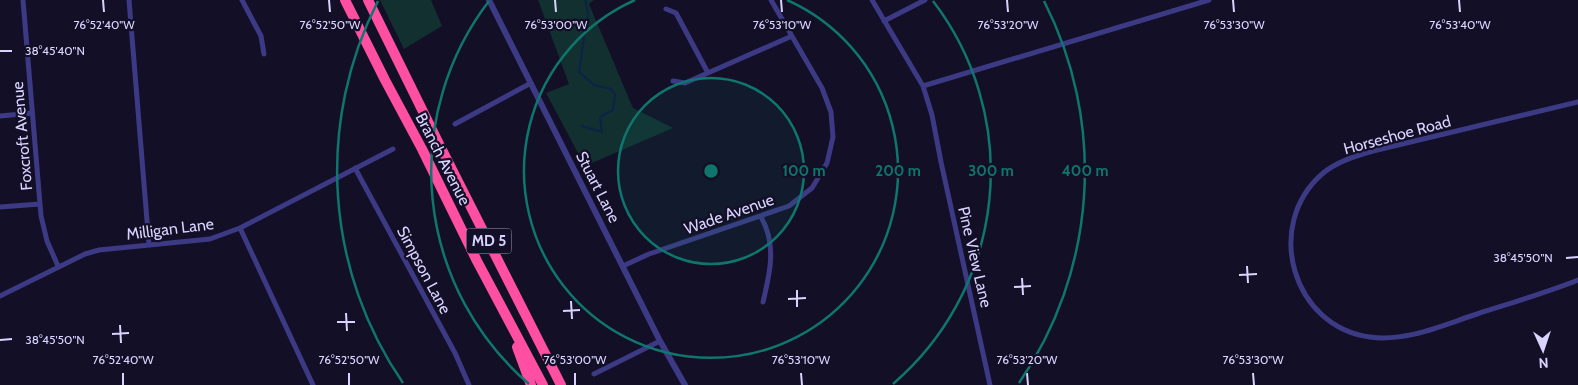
<svg xmlns="http://www.w3.org/2000/svg" width="1578" height="385" font-family="Cabin,sans-serif">
	<style>
		.green { fill: #12302f }
		.lines { fill: none; stroke-linecap: round; stroke-linejoin: round }
		.stream { stroke: #0c2248; stroke-width: 2 }
		.minor { stroke: #3d3a85; stroke-width: 5 }
		.tertiary { stroke: #3d3a85; stroke-width: 6 }
		.motorway { stroke: #ff4fa3; stroke-width: 10 }
		.ticks { fill: none; stroke: #d9d4ff; stroke-width: 2 }
		.ring { fill: none; stroke: #0f766e; stroke-width: 2.5 }
		.labels { text-anchor: middle; dominant-baseline: central; stroke-width: 4.5; stroke-linejoin: round; paint-order: stroke }
		.shield { fill: #130f26; stroke: #9e99be; stroke-width: 1 }
		.shield-label { font-size: 15px; font-weight: bold; fill: #d9d4ff }
		.street-label { font-size: 16px; fill: #d9d4ff; stroke: #130f26 }
		.ticks-label { font-size: 12px; text-anchor: middle; fill: #d9d4ff; stroke: #130f26; stroke-width: 4.5; stroke-linejoin: round; paint-order: stroke }
		.centre { fill: #0f766e; stroke: #130f26; stroke-width: 2.5 }
		.ring-label { font-size: 15px; text-anchor: middle; font-weight: bold; fill: #0f766e; stroke: #130f26; stroke-width: 4.5; stroke-linejoin: round; paint-order: stroke }
	</style>
	<rect width="100%" height="100%" fill="#130f26"/>
	<!-- green -->
	<path class="green" d="M 380,0 L 431,0 L 442,26 L 404,49 Z
		M 538,0 L 594,0 L 589,4 L 633,108 L 673,128 L 585,166 L 546,93 L 569,84 Z"/>
	<g class="lines">
		<!-- stream -->
		<path class="stream" d="M 582,126 L 602,132 L 600,117 L 613,110 L 615,95 L 611,89 L 594,85 L 579,72 L 584,37 L 582,28 L 587,24 L 588,13 L 585,0"/>
		<!-- minor -->
		<path class="minor" d="M 23,0 L 41,216 L 47,241 L 58,266
			M 129,0 L 149,245
			M 242,0 L 261,36 L 264,54
			M 872,0 L 923,86 L 932,115 L 941,162 L 990,385
			M 666,9 L 676,13 L 708,73
			M 884,21 L 925,0
			M 673,81 L 685,83 L 792,36
			M 923,86 L 1209,0
			M 1578,102 L 1373,151 C 1355,156 1336,162 1322,174 C 1263,226 1293,327 1370,337 C 1407,342 1443,325 1477,314 C 1511,303 1545,293 1578,280
			M 0,116 L 32,113
			M 455,124 L 531,83
			M 355,168 L 455,353 L 469,385
			M 0,207 L 40,204
			M 761,217 C 777,245 770,273 763,302
			M 240,228 L 313,385
			M 623,266 L 649,254 L 789,206 L 812,188 L 827,163 L 833,137 L 831,112 L 822,88 L 771,0
			M 0,296 L 85,254 L 99,250 L 210,239 L 240,228 L 393,149
			M 594,374 L 660,341"/>
		<!-- tertiary -->
		<path class="tertiary" d="M 489,0 L 660,341 L 685,385"/>
		<!-- motorway -->
		<path class="motorway" d="M 345,0 L 385,80 L 422,149 L 477,261 L 543,385
			M 368,0 L 437,140 L 561,385
			M 517,347 L 531,385"/>
	</g>
	<!-- ticks -->
	<path class="ticks" d="M 103,0 L 104,12M 329,0 L 330,12M 555,0 L 556,12M 781,0 L 782,12M 1007,0 L 1008,12M 1233,0 L 1234,12M 1459,0 L 1460,12M 0,51 L 12,51M 1566,258 L 1578,257M 1247,266 L 1248,283M 1239,275 L 1257,274M 1022,278 L 1023,295M 1014,287 L 1031,286M 797,290 L 797,307M 788,299 L 806,298M 571,301 L 572,319M 563,311 L 580,310M 346,313 L 347,331M 337,322 L 355,322M 120,325 L 121,343M 112,334 L 129,333M 0,340 L 12,339M 123,373 L 123,385M 349,373 L 349,385M 575,373 L 575,385M 801,373 L 802,385M 1027,373 L 1028,385M 1253,373 L 1254,385"/>
	<!-- distance rings -->
	<circle cx="711" cy="171" r="93" fill="#0f766e" fill-opacity=".12"/>
	<g class="ring">
		<circle cx="711" cy="171" r="93"/>
		<path d="M787 0A187 187 0 1 1 635 0"/>
		<path d="M529 384A280 280 0 0 1 489 1M933 1A280 280 0 0 1 893 384"/>
		<path d="M403 383A374 374 0 0 1 378 1M1044 1A374 374 0 0 1 1019 383"/>
	</g>
	<g class="labels">
		<!-- shield labels -->
		<rect class="shield" x="466.5" y="228.5" width="45" height="25" rx="4"/>
		<g class="shield-label">
			<text x="489" y="241">MD 5</text>
		</g>
		<!-- street labels -->
		<g class="street-label">
			<text transform="translate(1397 135) rotate(-15)">Horseshoe Road</text>
			<text transform="translate(22 136) rotate(-95)">Foxcroft Avenue</text>
			<text transform="translate(443 159) rotate(63)">Branch Avenue</text>
			<text transform="translate(598 187) rotate(63)">Stuart Lane</text>
			<text transform="translate(729 214) rotate(-19)">Wade Avenue</text>
			<text transform="translate(170 229) rotate(-7)">Milligan Lane</text>
			<text transform="translate(975 257) rotate(77)">Pine View Lane</text>
			<text transform="translate(424 270) rotate(62)">Simpson Lane</text>
		</g>
	</g>
	<g class="ticks-label">
		<text x="782" y="29">76°53'10"W</text>
		<text x="1234" y="29">76°53'30"W</text>
		<text x="104" y="29">76°52'40"W</text>
		<text x="330" y="29">76°52'50"W</text>
		<text x="556" y="29">76°53'00"W</text>
		<text x="1008" y="29">76°53'20"W</text>
		<text x="1460" y="29">76°53'40"W</text>
		<text x="55" y="55">38°45'40"N</text>
		<text x="1523" y="262">38°45'50"N</text>
		<text x="55" y="344">38°45'50"N</text>
		<text x="123" y="364">76°52'40"W</text>
		<text x="349" y="364">76°52'50"W</text>
		<text x="575" y="364">76°53'00"W</text>
		<text x="801" y="364">76°53'10"W</text>
		<text x="1027" y="364">76°53'20"W</text>
		<text x="1253" y="364">76°53'30"W</text>
	</g>
	<circle cx="711" cy="171" r="8" class="centre"/>
	<g class="ring-label">
		<text x="804" y="176">100 m</text>
		<text x="898" y="176">200 m</text>
		<text x="991" y="176">300 m</text>
		<text x="1085" y="176">400 m</text>
	</g>
	<!-- north arrow -->
	<g transform="translate(1543 350) rotate(177)" stroke="#130f26" stroke-width="4" paint-order="stroke">
	<path d="M0-4L9 19L0 12L-9 19Z" fill="#d9d4ff"/>
	<text y="-8" font-size="14" font-weight="bold" text-anchor="middle" fill="#d9d4ff">N</text>
	</g>
</svg>
